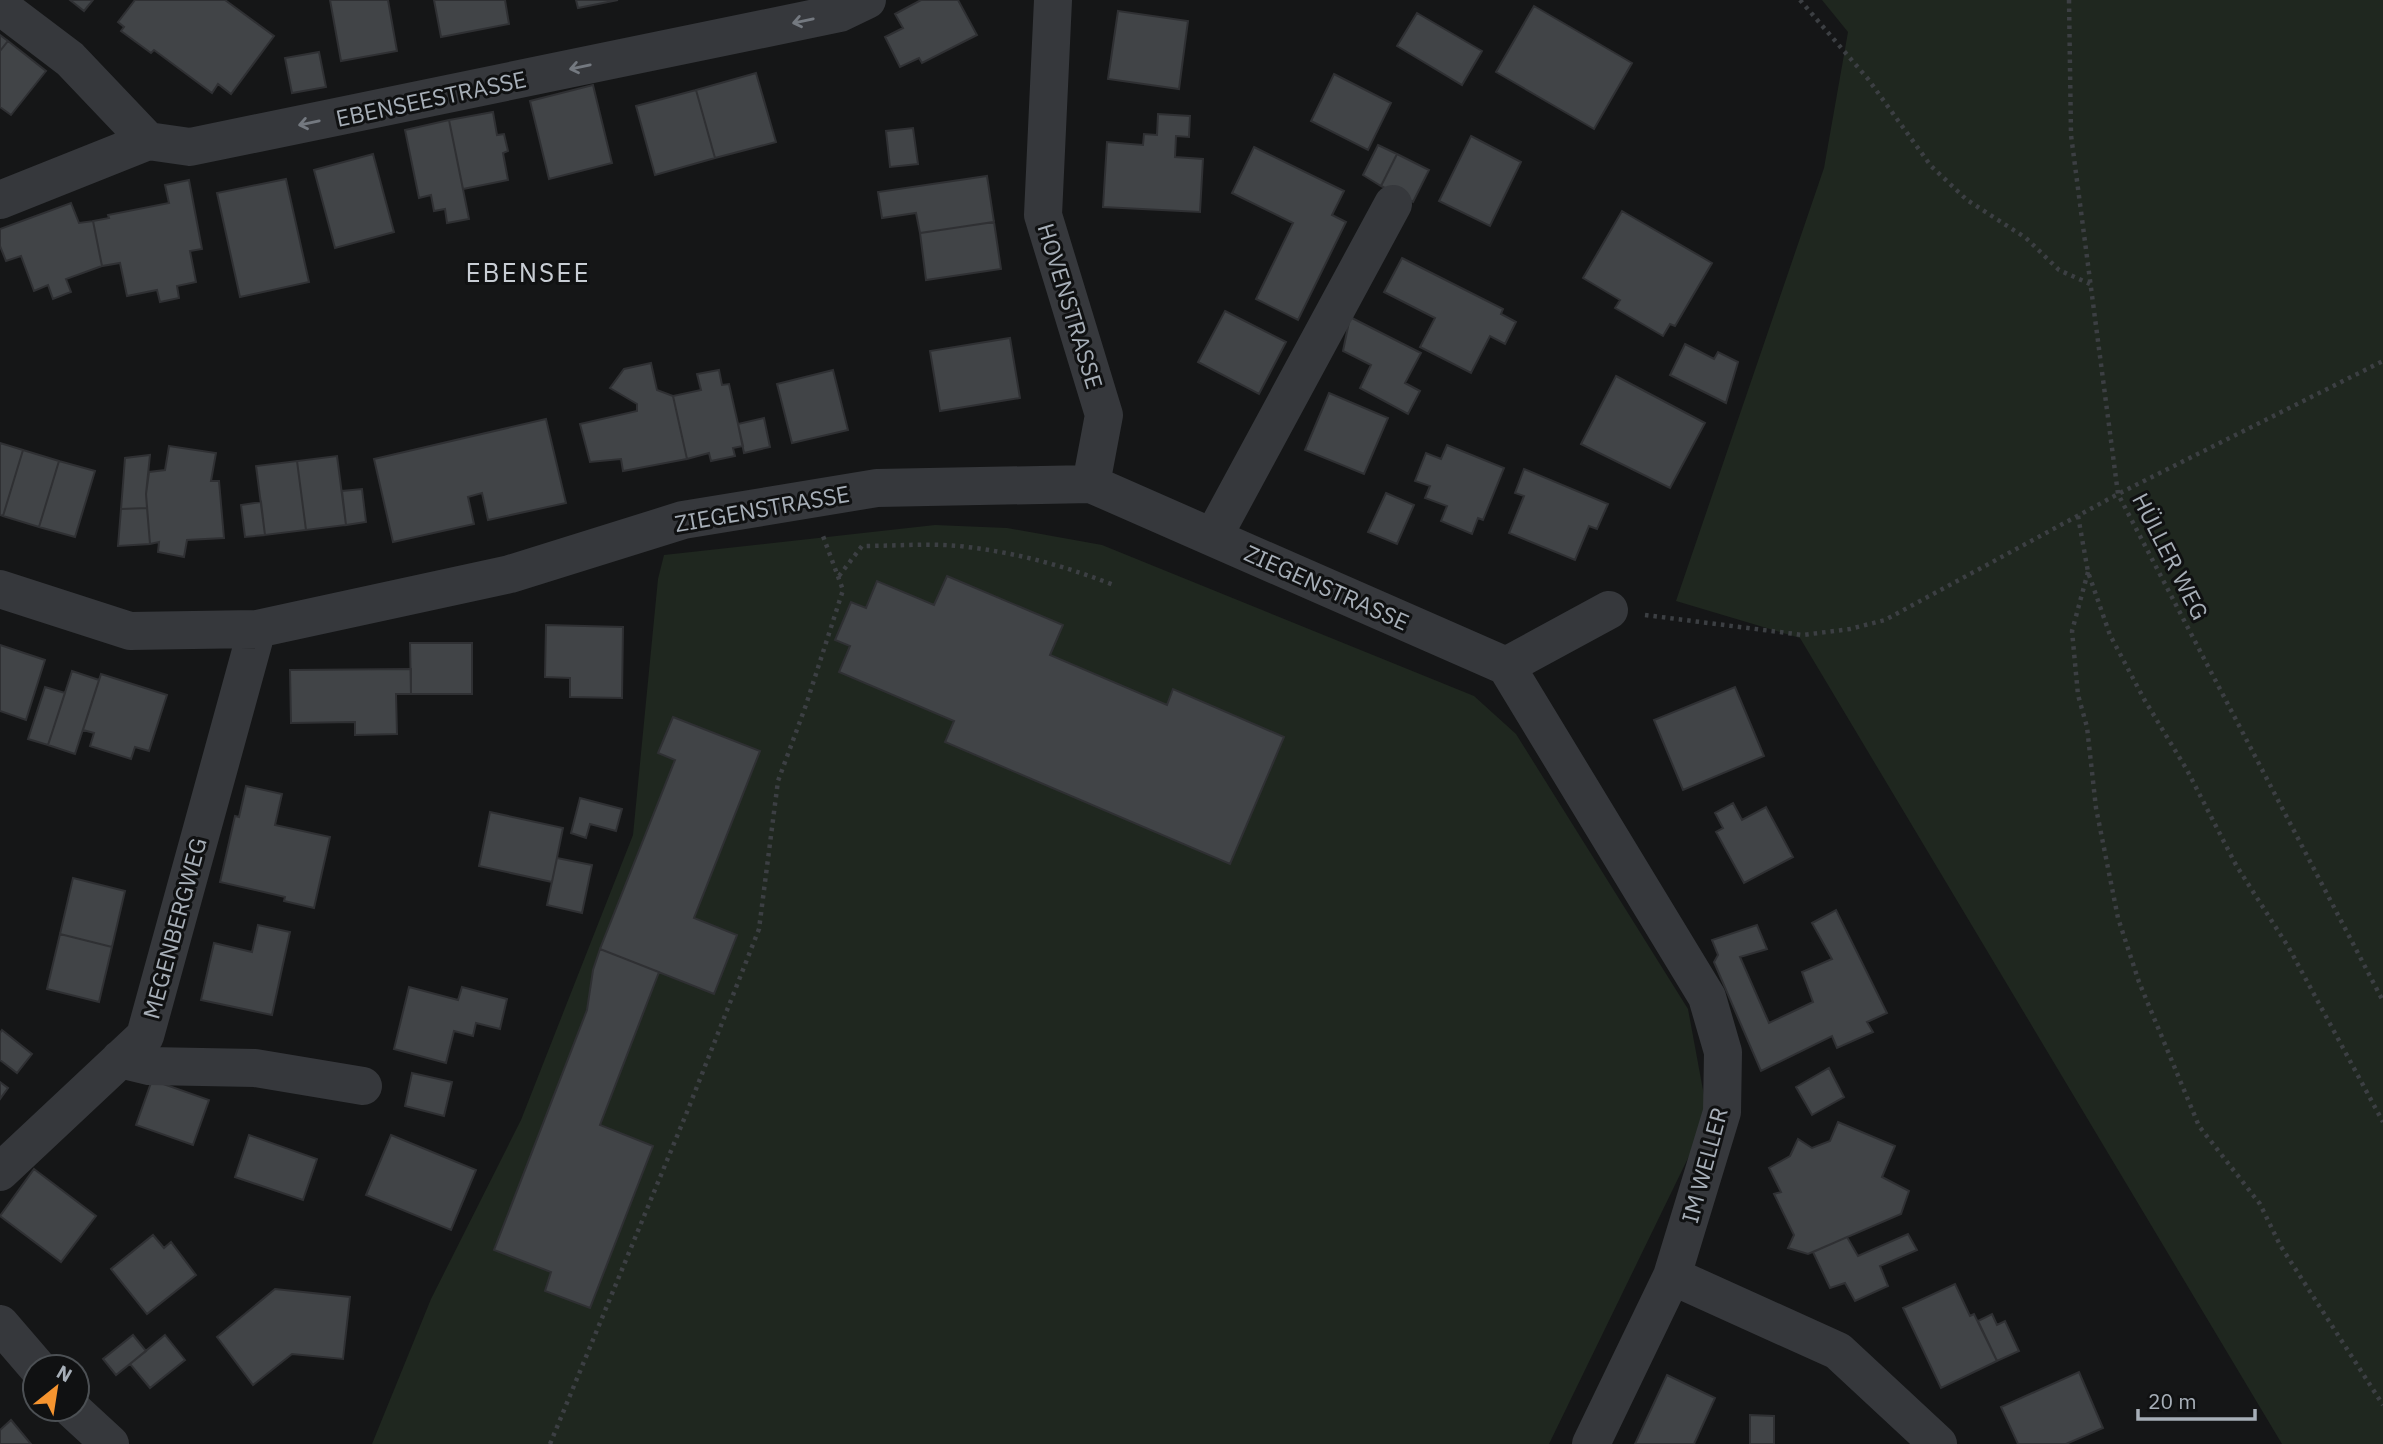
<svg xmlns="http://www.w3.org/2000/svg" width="2383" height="1444" font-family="'IBM Plex Sans',sans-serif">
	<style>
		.green { fill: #1f271f }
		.building { fill: #414447; stroke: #2f3033; stroke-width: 2 }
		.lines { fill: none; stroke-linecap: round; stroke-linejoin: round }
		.path { stroke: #3c3f43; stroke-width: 4.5; stroke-dasharray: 3.5 5; stroke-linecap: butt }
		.minor { stroke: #36383c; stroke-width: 38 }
		.oneway { stroke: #747980 }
		.labels { text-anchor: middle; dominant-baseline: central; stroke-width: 6; stroke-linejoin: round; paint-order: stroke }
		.street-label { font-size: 23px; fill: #a7afb8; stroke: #101112 }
		.quarter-label { font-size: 26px; letter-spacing: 2px; fill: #c8cdd4; stroke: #101112 }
	</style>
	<rect width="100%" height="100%" fill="#151617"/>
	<!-- green -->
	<path class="green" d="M 1822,0 L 2383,0 L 2383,1444 L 2282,1444 L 1800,638 L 1676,601 L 1824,168 L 1848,32 Z
		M 935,525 L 1007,528 L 1102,545 L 1474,696 L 1516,734 L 1688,1009 L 1708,1117 L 1549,1444 L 372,1444 L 431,1299 L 521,1120 L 633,835 L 658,579 L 664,555 Z"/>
	<!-- building -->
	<path class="building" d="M 70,0 L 93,0 L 84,11 Z
		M 135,0 L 225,0 L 274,36 L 231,94 L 218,84 L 212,93 L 154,50 L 151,53 L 121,31 L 124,27 L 118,22 Z
		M 330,0 L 388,0 L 397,51 L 341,61 Z
		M 434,0 L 505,0 L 509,24 L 441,37 Z
		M 576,0 L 618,0 L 578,8 Z
		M 921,0 L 958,0 L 977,35 L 922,63 L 919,58 L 900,67 L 885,37 L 903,28 L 895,14 Z
		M 1534,6 L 1632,63 L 1594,129 L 1496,72 Z
		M 1118,11 L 1188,21 L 1179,89 L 1108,79 Z
		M 1417,13 L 1482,51 L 1462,85 L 1397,46 Z
		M 0,35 L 8,41 L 0,51 Z
		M 8,41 L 46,71 L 11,115 L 0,107 L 0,51 Z
		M 319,52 L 326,87 L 292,93 L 285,58 Z
		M 756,73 L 776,142 L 715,158 L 696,90 Z
		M 1334,74 L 1391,103 L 1368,150 L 1311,121 Z
		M 593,85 L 612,163 L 549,179 L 530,101 Z
		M 696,90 L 715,158 L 655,175 L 636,106 Z
		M 493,112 L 497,135 L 504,134 L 508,151 L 503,153 L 508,180 L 463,189 L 449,120 Z
		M 1158,114 L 1190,116 L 1189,137 L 1176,136 L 1175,157 L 1203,159 L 1200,212 L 1103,207 L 1107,142 L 1143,145 L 1144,134 L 1157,135 Z
		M 449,120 L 469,219 L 447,223 L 445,209 L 434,211 L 431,195 L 419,198 L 405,130 Z
		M 913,128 L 918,164 L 890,167 L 886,131 Z
		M 1471,136 L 1521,162 L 1490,226 L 1439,201 Z
		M 1378,145 L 1397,154 L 1381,186 L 1363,175 Z
		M 1254,147 L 1344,191 L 1332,215 L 1346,222 L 1298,320 L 1256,299 L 1293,223 L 1232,193 Z
		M 373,154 L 394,232 L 335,248 L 314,170 Z
		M 1397,154 L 1429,170 L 1413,202 L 1381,186 Z
		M 987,176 L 994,222 L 920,233 L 916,213 L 882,218 L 878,192 Z
		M 286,179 L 309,282 L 240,297 L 217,193 Z
		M 189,180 L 202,249 L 190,251 L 196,282 L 177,286 L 179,298 L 160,302 L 157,290 L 127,296 L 120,263 L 102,266 L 93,221 L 109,218 L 108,215 L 169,203 L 165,185 Z
		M 71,203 L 79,223 L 93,221 L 102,266 L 66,279 L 71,292 L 53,299 L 48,285 L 34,291 L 21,256 L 6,261 L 0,246 L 0,229 Z
		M 1622,211 L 1712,263 L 1675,326 L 1670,324 L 1663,336 L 1615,308 L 1620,300 L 1583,278 Z
		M 994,222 L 1001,269 L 926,280 L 920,233 Z
		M 1402,258 L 1503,309 L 1501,314 L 1516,322 L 1505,344 L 1490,336 L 1471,373 L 1420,347 L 1435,318 L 1384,292 Z
		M 1225,311 L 1286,342 L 1259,394 L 1198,362 Z
		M 1350,317 L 1421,353 L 1405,383 L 1420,391 L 1408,414 L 1360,388 L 1371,365 L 1343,351 Z
		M 1010,338 L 1020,398 L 940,411 L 930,351 Z
		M 1685,344 L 1714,359 L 1718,352 L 1738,362 L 1726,403 L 1670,375 Z
		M 651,363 L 657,390 L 673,396 L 687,459 L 623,471 L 621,459 L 590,462 L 580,424 L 637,411 L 637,404 L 610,388 L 624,369 Z
		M 719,370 L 722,385 L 729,384 L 743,446 L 733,448 L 735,456 L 711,461 L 709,453 L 687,459 L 673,396 L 701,390 L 697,374 Z
		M 833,370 L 848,430 L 792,443 L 777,384 Z
		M 1616,376 L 1705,423 L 1670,488 L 1581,444 Z
		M 1329,393 L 1388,418 L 1364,474 L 1305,450 Z
		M 764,418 L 770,447 L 744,453 L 738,424 Z
		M 546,419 L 566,503 L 488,520 L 482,493 L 468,497 L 474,524 L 393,542 L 374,459 Z
		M 0,443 L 23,450 L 3,516 L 0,515 Z
		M 1447,445 L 1504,468 L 1483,520 L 1478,518 L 1472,534 L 1441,521 L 1447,506 L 1425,498 L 1430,486 L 1415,481 L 1426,453 L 1441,459 Z
		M 169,446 L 216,453 L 211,481 L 219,481 L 224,538 L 187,540 L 184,557 L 158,552 L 159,542 L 150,544 L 146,494 L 149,472 L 165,470 Z
		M 23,450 L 59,461 L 39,527 L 3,516 Z
		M 150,455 L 146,494 L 147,508 L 121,509 L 125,458 Z
		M 337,456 L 346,525 L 306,530 L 297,461 Z
		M 59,461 L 95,471 L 75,537 L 39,527 Z
		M 297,461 L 306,530 L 265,535 L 256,466 Z
		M 1524,469 L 1608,504 L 1597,529 L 1589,526 L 1575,560 L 1509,533 L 1524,496 L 1515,493 Z
		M 362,489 L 366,522 L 346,525 L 342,491 Z
		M 1386,493 L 1414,505 L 1397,544 L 1368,532 Z
		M 261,502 L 265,535 L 245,537 L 241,505 Z
		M 147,508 L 150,544 L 118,546 L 121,509 Z
		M 947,576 L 1063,625 L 1050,655 L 1167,705 L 1173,689 L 1284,737 L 1230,864 L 945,742 L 954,721 L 839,672 L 850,646 L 835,640 L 851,602 L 866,608 L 877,581 L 934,605 Z
		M 546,625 L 623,627 L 622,698 L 570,697 L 570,678 L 545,677 Z
		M 410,643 L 472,643 L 472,694 L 411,694 Z
		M 0,645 L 45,660 L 26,720 L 0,711 Z
		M 411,669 L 411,694 L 396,694 L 397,734 L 355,735 L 355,722 L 291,723 L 290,670 Z
		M 72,671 L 99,680 L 75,754 L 48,745 Z
		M 101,674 L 167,695 L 149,751 L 135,747 L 131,759 L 90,746 L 94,733 L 83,730 Z
		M 45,687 L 65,693 L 48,745 L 28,739 Z
		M 1735,687 L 1764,756 L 1683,790 L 1654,720 Z
		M 673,717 L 760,751 L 694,918 L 737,935 L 714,994 L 600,949 L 675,760 L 658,753 Z
		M 246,786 L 282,794 L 275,825 L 330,837 L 314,908 L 284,901 L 285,897 L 220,882 L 235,816 L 239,817 Z
		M 580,798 L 622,809 L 616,831 L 590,824 L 586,838 L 571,833 Z
		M 1733,803 L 1742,820 L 1766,807 L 1793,857 L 1744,883 L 1716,832 L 1723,828 L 1715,813 Z
		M 490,812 L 563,828 L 552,882 L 479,866 Z
		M 557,858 L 592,865 L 582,913 L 547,905 Z
		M 73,878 L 125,891 L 112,947 L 60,934 Z
		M 1836,910 L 1887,1013 L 1867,1022 L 1873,1032 L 1837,1048 L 1832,1036 L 1761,1071 L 1714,962 L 1718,955 L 1712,940 L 1757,925 L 1767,949 L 1740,957 L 1769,1023 L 1813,1002 L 1802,972 L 1832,959 L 1812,923 Z
		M 258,925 L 290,932 L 272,1015 L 201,1000 L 214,943 L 252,952 Z
		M 60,934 L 112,947 L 99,1002 L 47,989 Z
		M 600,949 L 659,972 L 600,1125 L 653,1146 L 590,1308 L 545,1291 L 551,1272 L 494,1250 L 587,1010 L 593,970 Z
		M 409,987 L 458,1000 L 462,987 L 507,999 L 500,1029 L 476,1023 L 473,1036 L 454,1031 L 446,1063 L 394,1049 Z
		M 2,1030 L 32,1054 L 17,1073 L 0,1060 L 0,1033 Z
		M 1829,1068 L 1844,1097 L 1812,1115 L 1796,1087 Z
		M 412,1073 L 452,1082 L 444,1116 L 405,1106 Z
		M 152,1080 L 209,1100 L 193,1145 L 136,1125 Z
		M 0,1082 L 8,1088 L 0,1099 Z
		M 1838,1122 L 1895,1146 L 1882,1177 L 1909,1191 L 1901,1214 L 1808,1254 L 1788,1248 L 1794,1235 L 1774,1194 L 1781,1192 L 1769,1168 L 1790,1156 L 1798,1139 L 1812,1148 L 1830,1141 Z
		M 249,1135 L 317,1159 L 303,1200 L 235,1177 Z
		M 391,1135 L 476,1170 L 451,1230 L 366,1195 Z
		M 34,1169 L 96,1216 L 61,1262 L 0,1216 Z
		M 1908,1234 L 1917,1250 L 1880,1266 L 1888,1286 L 1855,1301 L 1845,1283 L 1830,1288 L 1813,1252 L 1847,1237 L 1858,1256 Z
		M 153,1235 L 164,1248 L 171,1242 L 196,1275 L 147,1314 L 111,1269 Z
		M 1955,1284 L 1970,1316 L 1974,1314 L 1997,1361 L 1941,1388 L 1903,1308 Z
		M 275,1289 L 350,1297 L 343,1359 L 292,1354 L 253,1385 L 217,1337 Z
		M 1992,1314 L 1997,1325 L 2005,1321 L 2019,1351 L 1997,1361 L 1978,1321 Z
		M 133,1335 L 146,1351 L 116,1375 L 103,1359 Z
		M 165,1335 L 185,1360 L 150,1388 L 130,1364 Z
		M 2079,1372 L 2103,1428 L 2066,1444 L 2018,1444 L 2001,1407 Z
		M 1667,1375 L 1715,1398 L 1694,1444 L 1635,1444 Z
		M 1750,1415 L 1774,1416 L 1774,1444 L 1750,1444 Z
		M 11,1420 L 31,1444 L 0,1444 L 0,1430 Z"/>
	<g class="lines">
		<!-- path -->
		<path class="path" d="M 1800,0 L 1868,79 L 1931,166 L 1967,200 L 2026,238 L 2059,270 L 2090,284
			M 2069,0 L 2071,135 L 2118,494 L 2383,1001
			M 2078,516 L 2088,572 L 2110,635 L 2144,699 L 2187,770 L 2236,865 L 2289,948 L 2383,1122
			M 2088,572 L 2072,631 L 2078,695 L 2087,727 L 2096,808 L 2118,918 L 2139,982 L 2199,1126 L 2260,1204 L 2280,1245 L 2383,1405
			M 839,576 L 862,546 C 894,546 927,543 959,546 C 1014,552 1062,565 1114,585
			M 1645,615 L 1803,635 L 1850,629 L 1885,620 L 2118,494 L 2383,361
			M 550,1444 L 687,1112 L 759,929 L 778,781 L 806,705 L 843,590 L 823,536"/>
		<!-- minor -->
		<path class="minor" d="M 1053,0 L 1043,215 L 1104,415 L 1091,484
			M 0,6 L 70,59 L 148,141
			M 0,200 L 148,141 L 190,147 L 840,13 L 867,0
			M 1213,537 L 1393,204
			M 0,589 L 130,631 L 257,629 L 510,574 L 683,520 L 877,488 L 1091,484 L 1506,666
			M 1506,666 L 1707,997 L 1723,1052 L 1722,1112 L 1672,1276 L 1838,1351 L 1938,1444
			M 1506,666 L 1609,610
			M 120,1059 L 149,1066 L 255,1068 L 363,1086
			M 0,1172 L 145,1036 L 257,629
			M 0,1324 L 37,1367
			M 72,1409 L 110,1444
			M 1591,1444 L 1672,1276"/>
	</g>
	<!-- one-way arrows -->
	<defs><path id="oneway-shaft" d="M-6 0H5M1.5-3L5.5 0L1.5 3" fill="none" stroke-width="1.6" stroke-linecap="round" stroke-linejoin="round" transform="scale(1.75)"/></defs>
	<g class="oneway">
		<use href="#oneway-shaft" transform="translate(803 21) rotate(168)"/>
		<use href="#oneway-shaft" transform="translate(580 67) rotate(168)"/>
		<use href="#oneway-shaft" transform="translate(309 123) rotate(168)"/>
	</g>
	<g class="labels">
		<!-- street labels -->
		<g class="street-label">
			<text transform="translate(431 98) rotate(-12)">EBENSEESTRASSE</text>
			<text transform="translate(1071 306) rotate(73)">HOVENSTRASSE</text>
			<text transform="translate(762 508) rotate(-10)">ZIEGENSTRASSE</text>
			<text transform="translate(2171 556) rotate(63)">HÜLLER WEG</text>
			<text transform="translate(1327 587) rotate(24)">ZIEGENSTRASSE</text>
			<text transform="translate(174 928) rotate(-75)">MEGENBERGWEG</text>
			<text transform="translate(1704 1165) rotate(-75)">IM WELLER</text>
		</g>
		<!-- quarter labels -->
		<g class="quarter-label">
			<text x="528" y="272">EBENSEE</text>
		</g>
	</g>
	<!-- north arrow -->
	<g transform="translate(56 1388) rotate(30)"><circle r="33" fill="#101112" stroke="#4c5054" stroke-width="2"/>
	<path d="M0-5L12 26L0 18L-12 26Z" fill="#f5942f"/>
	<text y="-10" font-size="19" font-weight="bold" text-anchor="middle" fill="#a7afb8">N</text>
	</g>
	<!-- scale -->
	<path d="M2138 1409v10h117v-10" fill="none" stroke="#a7afb8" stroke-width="3.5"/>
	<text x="2148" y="1409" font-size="21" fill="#a7afb8" stroke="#101112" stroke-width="5" paint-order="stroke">20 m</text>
</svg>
